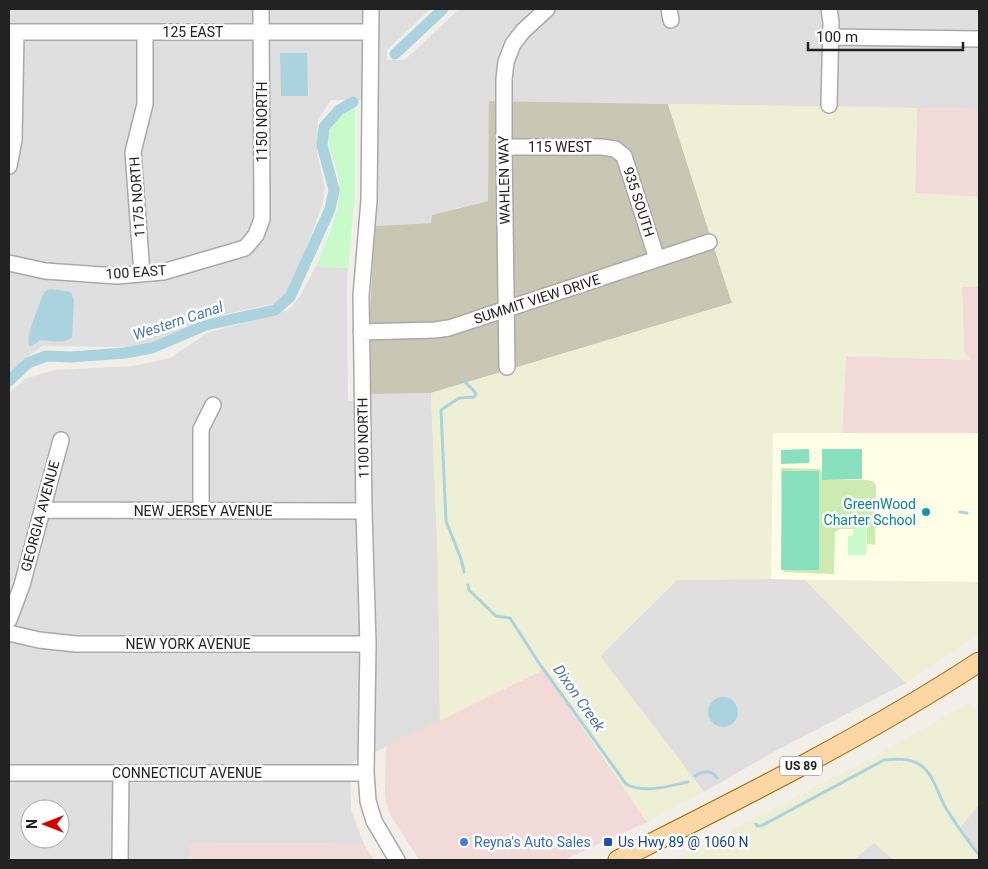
<svg xmlns="http://www.w3.org/2000/svg" width="988" height="869" font-family="Roboto,sans-serif">
	<style>
		.residential { fill: #e0dfdf; fill-rule: evenodd }
		.commercial { fill: #f2dad9 }
		.education { fill: #ffffe5 }
		.construction { fill: #c7c7b4 }
		.farmland { fill: #eef0d5 }
		.grass { fill: #cdebb0 }
		.park { fill: #c8facc }
		.pitch { fill: #88e0be }
		.water { fill: #aad3df }
		.lines { fill: none; stroke-linecap: round; stroke-linejoin: round }
		.stream { stroke: #aad3df; stroke-width: 3 }
		.canal { stroke: #aad3df; stroke-width: 11 }
		.minor-casing { stroke: #a9a9a9; stroke-width: 18 }
		.major-casing { stroke: #a06b00; stroke-width: 21 }
		.minor { stroke: #fff; stroke-width: 15 }
		.major { stroke: #fcd6a4; stroke-width: 19 }
		.culture-dot { fill: #0f9aa8; stroke: #fff; stroke-width: 2 }
		.shop-dot { fill: #3f7fe0; stroke: #fff; stroke-width: 2 }
		.transit-dot { fill: #1a4fb4; stroke: #fff; stroke-width: 2 }
		.labels { text-anchor: middle; dominant-baseline: central; stroke-width: 5; stroke-linejoin: round; paint-order: stroke }
		.shield { fill: #fff; stroke: #646464; stroke-width: 1 }
		.shield-label { font-size: 12px; font-weight: bold; fill: #222 }
		.street-label { font-size: 14px; fill: #222; stroke: #fff }
		.culture-label { font-size: 14px; fill: #0d838f; stroke: #fff; text-anchor: end }
		.shop-label { font-size: 14px; fill: #366cbe; stroke: #fff; text-anchor: start }
		.transit-label { font-size: 14px; fill: #164399; stroke: #fff; text-anchor: start }
		.water-label { font-size: 15px; font-style: italic; fill: #4a7aab; stroke: #fff }
	</style>
	<rect width="100%" height="100%" fill="#f2efe9"/>
	<!-- residential -->
	<path class="residential" d="M 9,9 L 430,9 L 387,50 L 387,60 L 405,60 L 459,9 L 979,9 L 979,109 L 490,101 L 488,201 L 453,209 L 431,223 L 375,226 L 373,100 L 331,100 L 318,120 L 317,153 L 325,188 L 323,203 L 304,254 L 286,294 L 276,303 L 215,317 L 141,346 L 123,347 L 43,346 L 28,356 L 9,375 Z
		M 316,266 L 348,268 L 347,287 L 348,401 L 364,401 L 371,394 L 431,393 L 438,563 L 440,721 L 350,764 L 351,810 L 364,844 L 189,843 L 189,860 L 9,860 L 9,393 L 25,379 L 54,370 L 133,366 L 170,358 L 207,333 L 289,310 L 300,296 ZM 30,809 L 60,809 L 60,839 L 30,839 Z
		M 771,579 L 805,580 L 906,683 L 777,750 L 704,792 L 600,656 L 677,580 Z
		M 979,804 L 979,853 L 960,827 Z
		M 874,842 L 894,860 L 853,860 Z"/>
	<!-- commercial -->
	<path class="commercial" d="M 917,108 L 979,109 L 979,197 L 915,193 Z
		M 962,287 L 979,287 L 979,433 L 842,433 L 846,356 L 970,360 L 964,351 Z
		M 543,670 L 647,822 L 564,860 L 419,860 L 391,816 L 386,804 L 385,792 L 386,746 Z
		M 189,843 L 364,844 L 374,860 L 189,860 Z"/>
	<!-- education -->
	<path class="education" d="M 773,433 L 979,433 L 979,582 L 771,579 Z"/>
	<!-- construction -->
	<path class="construction" d="M 489,101 L 668,104 L 732,303 L 431,393 L 371,394 L 370,309 L 375,226 L 431,223 L 432,215 L 488,201 Z"/>
	<!-- farmland -->
	<path class="farmland" d="M 668,104 L 917,108 L 915,193 L 979,197 L 979,287 L 962,287 L 964,351 L 971,360 L 846,356 L 842,433 L 773,433 L 771,579 L 677,580 L 600,656 L 704,792 L 647,822 L 543,670 L 440,721 L 438,563 L 431,393 L 732,303 Z
		M 805,580 L 979,582 L 979,635 L 906,683 Z
		M 968,703 L 979,712 L 979,804 L 960,827 L 979,853 L 979,860 L 894,860 L 874,843 L 853,860 L 672,860 L 872,758 Z"/>
	<!-- grass -->
	<path class="grass" d="M 781,468 L 819,469 L 822,472 L 822,480 L 868,480 L 874,482 L 876,486 L 875,545 L 867,544 L 867,518 L 853,518 L 853,529 L 840,529 L 835,532 L 834,574 L 784,572 L 782,567 Z"/>
	<!-- park -->
	<path class="park" d="M 355,104 L 355,193 L 348,268 L 316,266 C 327,238 342,211 339,181 C 338,168 325,143 329,132 C 332,121 347,111 355,104 Z
		M 853,518 L 867,518 L 866,555 L 848,555 L 848,536 L 853,536 Z"/>
	<!-- pitch -->
	<path class="pitch" d="M 809,449 L 809,463 L 781,464 L 781,450 Z
		M 822,449 L 862,449 L 862,479 L 822,480 Z
		M 782,471 L 819,471 L 819,570 L 781,570 Z"/>
	<!-- water -->
	<path class="water" d="M 280,53 L 307,53 L 308,96 L 281,96 Z
		M 50,289 L 71,292 L 74,300 L 72,337 C 65,345 50,340 40,340 L 32,346 L 29,346 C 26,334 38,309 42,297 L 45,291 Z
		M708 712a15 15 0 1 1 30 0a15 15 0 1 1-30 0Z"/>
	<g class="lines">
		<!-- stream -->
		<path class="stream" d="M 462,378 C 466,385 473,388 476,394 L 474,397 L 459,398 L 441,410 L 446,521 L 461,559 L 464,572
			M 960,512 L 967,513
			M 468,585 L 469,590 L 496,616 L 510,618 L 539,663 L 626,784 C 644,794 668,786 688,782
			M 695,776 C 703,770 712,770 717,778
			M 756,824 L 757,826 L 761,826 L 884,760 C 895,759 909,758 919,764 C 934,773 938,796 947,810 C 957,826 968,841 979,855"/>
		<!-- canal -->
		<path class="canal" d="M 395,54 L 443,9
			M 9,381 L 28,363 L 46,356 L 71,357 L 125,353 L 152,348 L 206,325 L 275,310 L 290,297 L 330,209 L 334,190 L 322,145 L 324,127 L 339,110 L 353,102"/>
		<!-- minor casing -->
		<g class="minor-casing">
			<path id="minor" d="M 371,9 L 369,200 L 361,296 L 364,511 L 368,644 L 366,773 L 368,801 L 374,821 L 397,860
				M 669,9 L 671,20
				M 9,32 L 370,32
				M 830,37 L 979,39
				M 829,105 L 831,22 L 829,9
				M 504,147 L 602,147 L 615,149 L 624,156 L 657,259
				M 9,166 L 14,140 L 16,33
				M 9,263 L 45,271 L 117,276 L 163,272 L 245,248 L 256,235 L 262,219 L 261,9
				M 142,274 L 133,152 L 145,104 L 145,32
				M 361,332 L 435,330 L 449,328 L 709,242
				M 507,367 L 504,147 L 504,79 L 506,62 L 513,44 L 523,31 L 547,9
				M 42,510 L 364,511
				M 201,511 L 201,429 L 213,405
				M 9,620 L 22,585 L 61,440
				M 9,633 L 39,640 L 76,644 L 368,644
				M 9,773 L 366,773
				M 120,860 L 121,773"/>
		</g>
		<!-- major casing -->
		<g class="major-casing">
			<path id="major" d="M 618,860 C 741,798 864,737 979,662"/>
		</g>
		<!-- minor -->
		<use href="#minor" class="minor"/>
		<!-- major -->
		<use href="#major" class="major"/>
	</g>
	<!-- markers -->
	<circle class="culture-dot" cx="926" cy="512" r="5"/>
	<circle class="shop-dot" cx="464" cy="842" r="5"/>
	<rect class="transit-dot" x="603" y="837" width="10" height="10" rx="2.5"/>
	<g class="labels">
		<!-- shield labels -->
		<rect class="shield" x="780" y="756.5" width="42" height="19" rx="4"/>
		<g class="shield-label">
			<text x="801" y="766">US 89</text>
		</g>
		<!-- street labels -->
		<g class="street-label">
			<text x="193" y="32">125 EAST</text>
			<text transform="translate(262 122) rotate(-90)">1150 NORTH</text>
			<text x="560" y="147">115 WEST</text>
			<text transform="translate(504 180) rotate(-91)">WAHLEN WAY</text>
			<text transform="translate(137 197) rotate(-94)">1175 NORTH</text>
			<text transform="translate(639 202) rotate(72)">935 SOUTH</text>
			<text transform="translate(136 272) rotate(-4)">100 EAST</text>
			<text transform="translate(537 299) rotate(-18)">SUMMIT VIEW DRIVE</text>
			<text transform="translate(363 438) rotate(-91)">1100 NORTH</text>
			<text x="203" y="511">NEW JERSEY AVENUE</text>
			<text transform="translate(40 516) rotate(-75)">GEORGIA AVENUE</text>
			<text x="188" y="644">NEW YORK AVENUE</text>
			<text x="187" y="773">CONNECTICUT AVENUE</text>
		</g>
		<!-- culture labels -->
		<g class="culture-label">
			<text x="916" y="504">GreenWood<tspan x="916" dy="16">Charter School</tspan></text>
		</g>
		<!-- shop labels -->
		<g class="shop-label">
			<text x="474" y="842">Reyna's Auto Sales</text>
		</g>
		<!-- transit labels -->
		<g class="transit-label">
			<text x="618" y="842">Us Hwy 89 @ 1060 N</text>
		</g>
		<!-- water labels -->
		<g class="water-label">
			<text transform="translate(178 321) rotate(-18)">Western Canal</text>
			<text transform="translate(579 698) rotate(55)">Dixon Creek</text>
		</g>
	</g>
	<!-- border -->
	<rect width="988" height="869" fill="none" stroke="#222222" stroke-width="20"/>
	<!-- north arrow -->
	<g transform="translate(45 824) rotate(270)"><circle r="24" fill="#ffffff" stroke="#a7a7a7"/>
	<path d="M0-4L9 19L0 12L-9 19Z" fill="#d40000"/>
	<text y="-8" font-size="14" font-weight="bold" text-anchor="middle" fill="#222222">N</text>
	</g>
	<!-- scale -->
	<path d="M808 42v8h155v-8" fill="none" stroke="#222222" stroke-width="2.5"/>
	<text x="816" y="42" font-size="15" fill="#222222" stroke="#ffffff" stroke-width="4" paint-order="stroke">100 m</text>
</svg>
